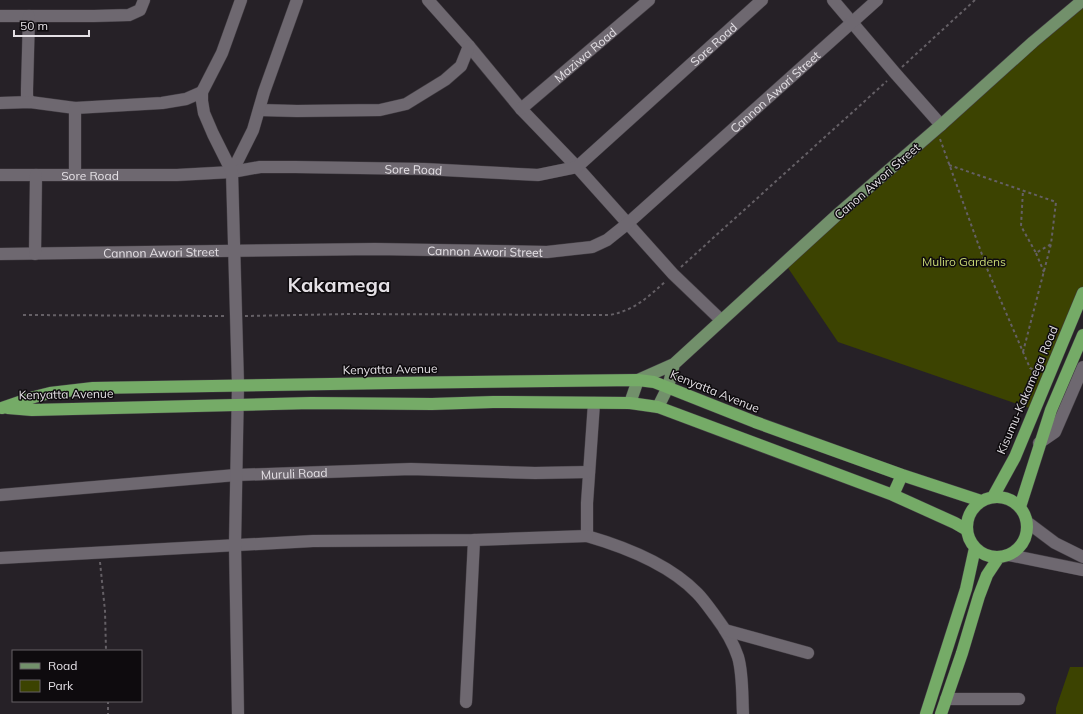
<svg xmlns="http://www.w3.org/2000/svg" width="1083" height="714" font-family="Mulish,sans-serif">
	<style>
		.green { fill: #3c4301 }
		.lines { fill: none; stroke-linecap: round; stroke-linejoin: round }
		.minor-casing { stroke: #423d43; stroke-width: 13 }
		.major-casing { stroke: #423d43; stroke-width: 13 }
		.highway-casing { stroke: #423d43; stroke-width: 13 }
		.path { stroke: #656066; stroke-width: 2; stroke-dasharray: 3 3; stroke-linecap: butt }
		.minor { stroke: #6e6870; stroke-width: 12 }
		.major { stroke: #72906b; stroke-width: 12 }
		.highway { stroke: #75ab67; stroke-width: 12 }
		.labels { text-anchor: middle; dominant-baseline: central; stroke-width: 3; stroke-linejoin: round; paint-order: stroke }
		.street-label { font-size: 12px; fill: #e4e0e5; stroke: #0e0b0e }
		.park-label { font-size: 12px; fill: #c7d773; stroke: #0e0b0e }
		.town-label { font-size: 20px; font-weight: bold; fill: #e4e0e5; stroke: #0e0b0e }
	</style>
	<rect width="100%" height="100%" fill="#262127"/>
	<!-- green -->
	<path class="green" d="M 1083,0 L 1083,295 L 1035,410 L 838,342 L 784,262 Z
		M 1070,667 L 1083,667 L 1083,714 L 1056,714 L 1056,708 Z"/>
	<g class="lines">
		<!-- minor casing -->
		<g class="minor-casing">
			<g id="minor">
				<path d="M 428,0 L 469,46 L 521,109 L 577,167 L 673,274 L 721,320"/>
				<path d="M 833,0 L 895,73 L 941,125"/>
				<path d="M 0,16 L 94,16 L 129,15 L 140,10 L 144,0"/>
				<path d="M 29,16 L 27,89 L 27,97 L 30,102"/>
				<path d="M 0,103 L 30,102 L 75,108 L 162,103 L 186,99 L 202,92"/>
				<path d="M 75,108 L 75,174"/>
				<path id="s1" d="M 521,109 L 649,0"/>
				<path d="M 259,110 L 297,111 L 380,110 L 406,104 L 445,80 L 461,66 L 469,46"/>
				<path d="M 232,172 L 253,130 L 264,92 L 297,0"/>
				<path id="s2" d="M 0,175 L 177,175 L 232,172 L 260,167 L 295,167 L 424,169 L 538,175 L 577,167 L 762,0"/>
				<path id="s3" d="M 0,254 L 375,249 L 547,252 L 592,247 L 607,240 L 627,224 L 877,0"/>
				<path d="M 35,254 L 36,175"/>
				<path d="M 594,403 L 587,503 L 587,536 C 625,547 669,564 697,593 C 704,600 710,609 716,617 C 725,629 733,642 738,657 C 743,674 742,695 743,714"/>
				<path d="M 1039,443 L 1055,432 L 1083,367"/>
				<path id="s4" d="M 0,495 L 236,475 L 411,469 L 535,473 L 589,472"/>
				<path d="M 1027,522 L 1055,543 L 1083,557"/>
				<path d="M 1009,555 L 1083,570"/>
				<path d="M 0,558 L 313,541 L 474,540 L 587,536"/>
				<path d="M 725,630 L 808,653"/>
				<path d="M 946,699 L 1019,699"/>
				<path d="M 466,702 L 474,540"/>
				<path d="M 238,714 L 235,545 L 238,385 L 232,172 L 213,134 L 204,113 L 202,101 L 202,92 L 222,53 L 241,0"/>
			</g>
		</g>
		<!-- major casing -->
		<g class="major-casing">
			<path id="major" d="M 630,403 L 638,380 L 674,364 L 838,214 L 941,125 L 1033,42 L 1083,0
				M 658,407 L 668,387 L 674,364"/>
		</g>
		<!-- highway casing -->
		<g class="highway-casing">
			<path id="highway" d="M 2,408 L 34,397 L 50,393 L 93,388 L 392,383 L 638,380 L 654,382 L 755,422 L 902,475 L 981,501
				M 8,408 L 32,410 L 311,403 L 432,404 L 493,402 L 630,403 L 658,407 L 893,495 L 955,523 L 967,530
				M 893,495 L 902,475
				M967 527a30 30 0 1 1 60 0a30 30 0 1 1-60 0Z
				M 993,497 L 1015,457 L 1083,293
				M 1020,507 L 1051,410 L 1083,335
				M 926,714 L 966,589 L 975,548
				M 941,714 L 962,653 L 979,596 L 987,575 L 999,557"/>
		</g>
		<!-- path -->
		<path class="path" d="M 902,67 L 975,0
			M 940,139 L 988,271 L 1030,368 L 1039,372
			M 949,165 L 1056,202 L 1051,244 L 1036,253 L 1021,226 L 1023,190
			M 1036,253 L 1044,272
			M 681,267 L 887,81
			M 23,315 L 225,316
			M 245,316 L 350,314 L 610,315 C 635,310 648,297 666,281
			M 1023,352 L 1051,244
			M 100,562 L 105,611 L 106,651
			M 108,701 L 108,714"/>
		<!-- minor -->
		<use href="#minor" class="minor"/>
		<!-- major -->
		<use href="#major" class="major"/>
		<!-- highway -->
		<use href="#highway" class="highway"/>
	</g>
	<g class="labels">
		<!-- street labels -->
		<g class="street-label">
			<text stroke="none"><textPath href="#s2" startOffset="762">Sore Road</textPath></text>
			<text stroke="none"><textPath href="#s1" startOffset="84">Maziwa Road</textPath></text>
			<text stroke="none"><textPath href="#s3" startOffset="833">Cannon Awori Street</textPath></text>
			<text stroke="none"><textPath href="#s2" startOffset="414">Sore Road</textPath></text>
			<text stroke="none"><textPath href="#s2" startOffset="90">Sore Road</textPath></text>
			<text transform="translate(877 181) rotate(-41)">Canon Awori Street</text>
			<text stroke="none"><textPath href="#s3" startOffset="485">Cannon Awori Street</textPath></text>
			<text stroke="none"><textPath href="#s3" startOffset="161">Cannon Awori Street</textPath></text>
			<text transform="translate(390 369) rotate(-1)">Kenyatta Avenue</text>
			<text transform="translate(1027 390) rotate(-67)">Kisumu-Kakamega Road</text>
			<text transform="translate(715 391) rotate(22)">Kenyatta Avenue</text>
			<text transform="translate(66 394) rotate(-1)">Kenyatta Avenue</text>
			<text stroke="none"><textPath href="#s4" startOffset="295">Muruli Road</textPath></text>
		</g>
		<!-- park labels -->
		<g class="park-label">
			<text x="964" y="261">Muliro Gardens</text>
		</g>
		<!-- town labels -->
		<g class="town-label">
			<text x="339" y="284">Kakamega</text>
		</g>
	</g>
	<!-- legend -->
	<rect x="12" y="650" width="130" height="52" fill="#0e0b0e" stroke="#646064"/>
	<rect x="20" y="663" width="20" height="6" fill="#72906b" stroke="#646064"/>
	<text x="48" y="670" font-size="12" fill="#e4e0e5">Road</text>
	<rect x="20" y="680" width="20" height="12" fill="#3c4301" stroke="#646064"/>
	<text x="48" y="690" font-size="12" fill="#e4e0e5">Park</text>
	<!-- scale -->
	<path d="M14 30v6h75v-6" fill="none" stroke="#e4e0e5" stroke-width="2"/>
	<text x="20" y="30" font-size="12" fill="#e4e0e5" stroke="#0e0b0e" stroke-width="3" paint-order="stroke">50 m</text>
</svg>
